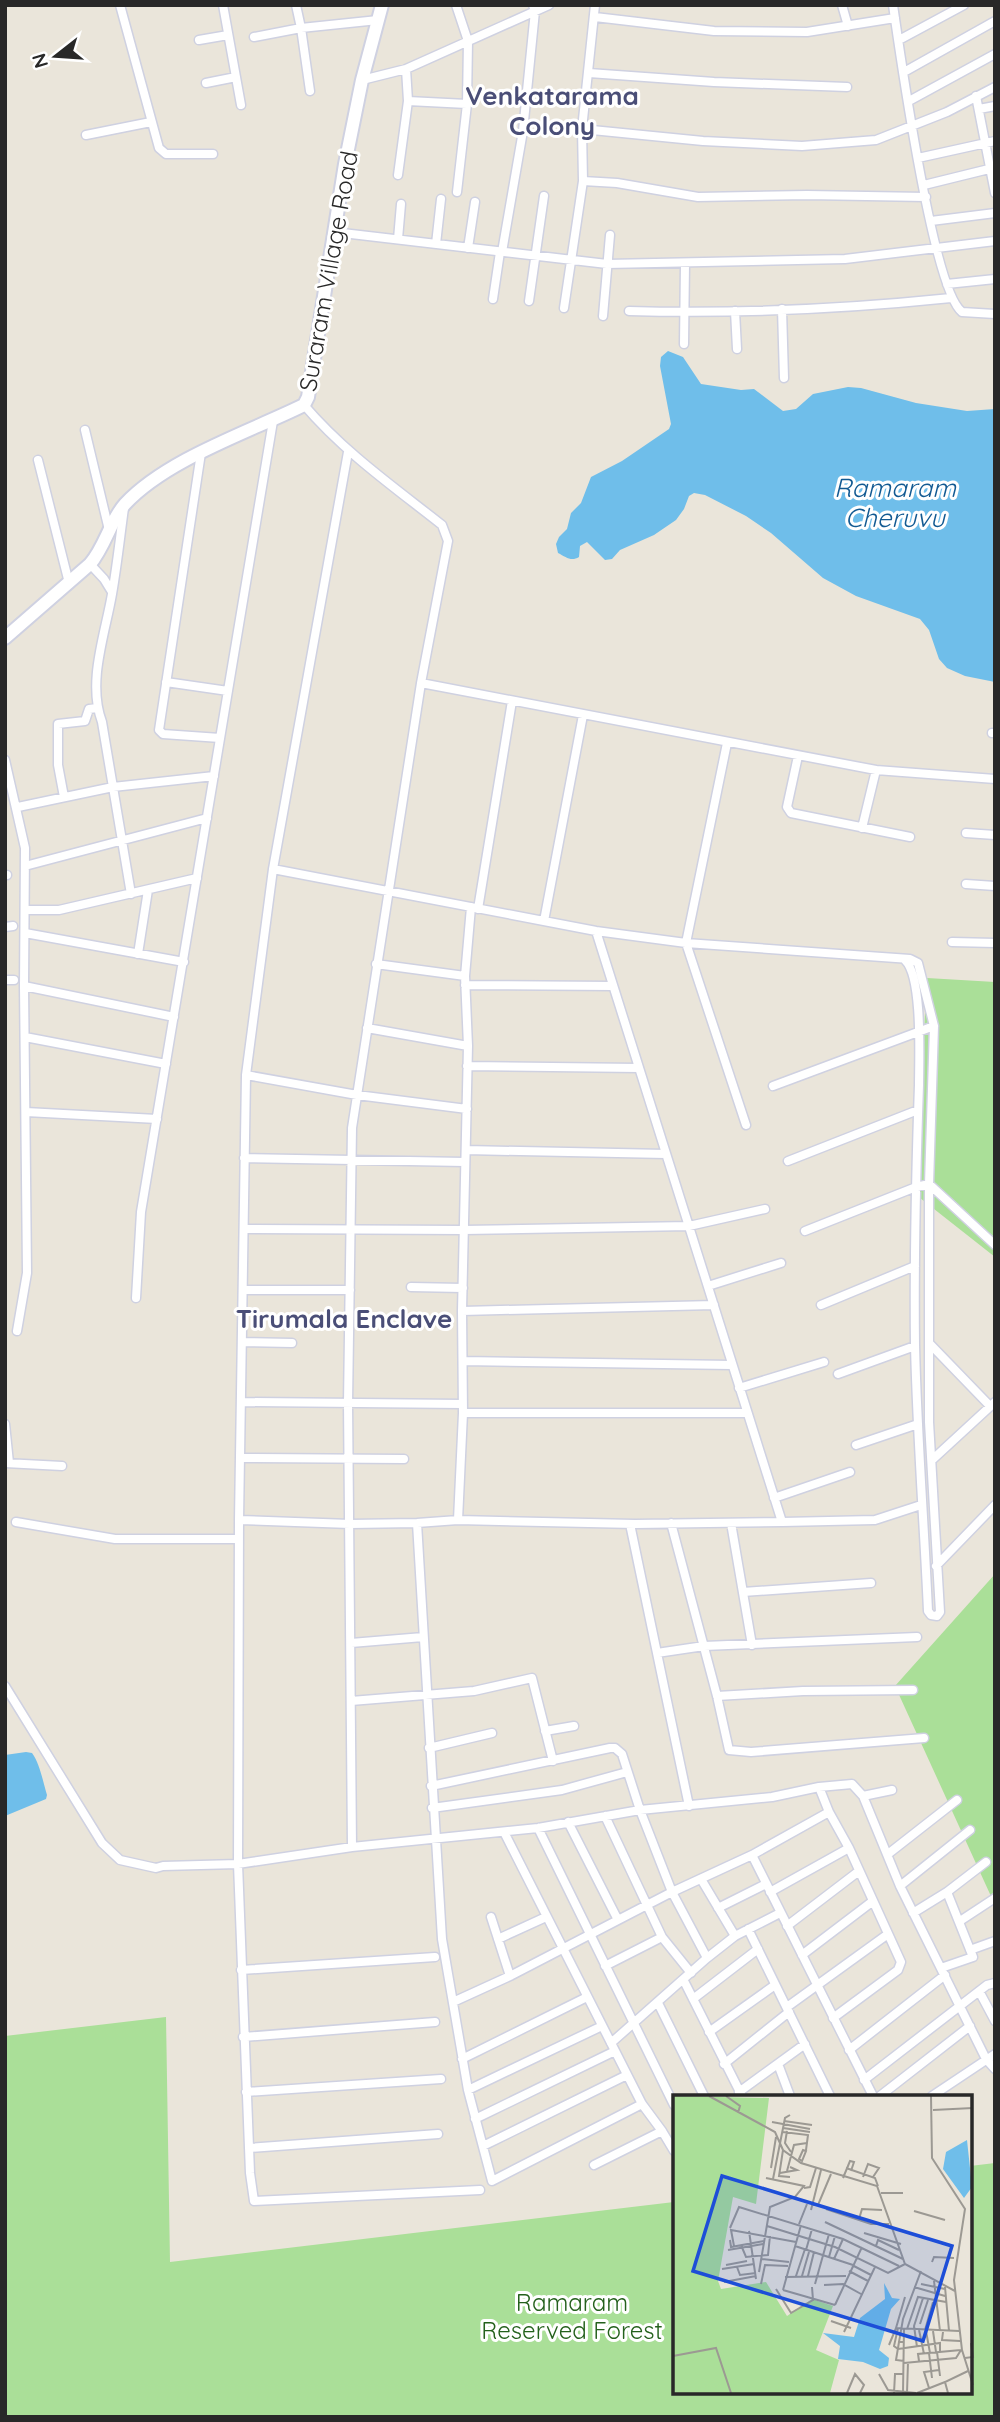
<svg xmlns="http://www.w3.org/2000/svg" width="1000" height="2422" font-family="Quicksand,sans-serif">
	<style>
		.green { fill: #aadf98 }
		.water { fill: #6fbeea }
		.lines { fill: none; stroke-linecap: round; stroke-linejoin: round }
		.street-casing { stroke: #cfd1e1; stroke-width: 11 }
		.secondary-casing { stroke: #cfd1e1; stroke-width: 16 }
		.street { stroke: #fff; stroke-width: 8 }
		.secondary { stroke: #fff; stroke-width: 12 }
		.labels { text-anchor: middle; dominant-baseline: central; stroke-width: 6; stroke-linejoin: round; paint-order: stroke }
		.street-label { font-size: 24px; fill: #282828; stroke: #fff }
		.park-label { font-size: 24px; fill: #24611c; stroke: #fff }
		.neighbourhood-label { font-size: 26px; font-weight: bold; fill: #4a4e77; stroke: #fff }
		.water-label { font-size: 26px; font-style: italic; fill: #125a92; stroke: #fff }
		.inset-road { fill: none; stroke: #9c9993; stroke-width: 2 }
		.view { fill: #1d4ed8; fill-opacity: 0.15; stroke: #1d4ed8; stroke-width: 3.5 }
		.inset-edge { fill: none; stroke: #282828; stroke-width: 3.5 }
	</style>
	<rect width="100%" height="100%" fill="#eae5da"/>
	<!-- green -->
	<path class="green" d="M 927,978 L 995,982 L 995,1257 L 915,1194 Z
		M 995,1574 L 995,1905 L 895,1686 Z
		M 166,2017 L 170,2262 L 674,2202 L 674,2392 L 970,2392 L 970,2166 L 995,2163 L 995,2417 L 5,2417 L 5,2036 Z"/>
	<!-- water -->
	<path class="water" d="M 668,351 L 683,357 L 701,384 L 741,390 L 754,389 L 783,411 L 796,409 L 813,394 L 848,387 L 861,388 L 916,403 L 967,411 L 995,409 L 995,682 L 965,676 L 947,668 L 939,659 L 929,630 L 920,619 L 856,596 L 823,578 L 771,533 L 746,516 L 705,495 L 694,493 L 689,496 L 684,509 L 676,520 L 654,535 L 620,550 L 612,559 L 605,560 L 587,542 L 580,546 L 579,557 C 571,562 566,557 558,553 L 556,544 L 559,537 L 567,529 L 571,513 L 581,503 L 591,477 L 622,461 L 669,429 L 671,424 L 660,366 L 661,357 Z
		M 26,1752 L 32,1753 C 40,1764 43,1782 47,1795 L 46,1799 L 5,1816 L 5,1755 Z"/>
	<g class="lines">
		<!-- street casing -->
		<g class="street-casing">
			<path id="street" d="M 120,5 L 159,148 L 166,154 L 213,154
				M 223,5 L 241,105
				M 456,5 L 468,41 L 467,104 L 457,192
				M 595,5 L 582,129 L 583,181 L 617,183 L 698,197 L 807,195 L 926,197
				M 842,5 L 848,26
				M 893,5 C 900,53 933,290 962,312 L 995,314
				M 595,17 L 714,31 L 807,32 L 895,18
				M 254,37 L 301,28 L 296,5
				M 199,40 L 228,35
				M 899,40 L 964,5
				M 904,72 L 995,21
				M 589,73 L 714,82 L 847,87
				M 362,80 L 406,69 L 549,5
				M 206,83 L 236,77
				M 310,91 L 301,28 L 378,20
				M 976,96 L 995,193
				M 408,101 L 467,104
				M 909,101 L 995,54
				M 979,109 L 995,106
				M 582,129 L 703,141 L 802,146 L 876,140 L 947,112 L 995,87
				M 86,135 L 151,122
				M 918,158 L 995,141
				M 398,175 L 408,101 L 406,69
				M 924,185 L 989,169
				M 931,221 L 995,213
				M 334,232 L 607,264 L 845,259 L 995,241
				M 398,239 L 401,204
				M 436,244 L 441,199
				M 468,248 L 475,202
				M 502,252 L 523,131 L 535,11 L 533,5
				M 947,284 L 995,279
				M 493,299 L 500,252
				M 529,301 L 544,196
				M 564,308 L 583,181
				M 782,309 L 784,378
				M 629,311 C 737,314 844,309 951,298
				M 735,311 L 737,349
				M 603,316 L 610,235
				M 684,344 L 685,264
				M 304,405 C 344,452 394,487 442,525 L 448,541 L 421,683 L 352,1128 L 348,1403 L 352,1847
				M 85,430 L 109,530
				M 348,452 L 273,869 L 246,1075 L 239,1520 L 238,1864 L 250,2173 L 254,2201 L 480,2190
				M 201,453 L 159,730 L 163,734 L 220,738
				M 38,460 L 69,583
				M 124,508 C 120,537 117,566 112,594 C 105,635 87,682 102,722 L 131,894
				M 90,564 L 104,579 L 112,592
				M 166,682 L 228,691
				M 421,683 L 876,770 L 995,779
				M 992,733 L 995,733
				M 727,743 L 686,943 L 746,1125
				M 798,756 L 787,807 L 791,813 L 910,837
				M 5,760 L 25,848 L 24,986 L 27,1273 L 17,1331
				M 64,797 L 58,765 L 58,724 L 85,721 L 89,709 L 97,708
				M 18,807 L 113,787 L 214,776
				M 862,828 L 876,770
				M 966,833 L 995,835
				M 25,866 L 207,818
				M 273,869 L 596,931 L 686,943 L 910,959 L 918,963 L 934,1026 L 929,1184 L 929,1422 L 940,1612 L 937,1616 L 931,1615 L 928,1611 C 924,1522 917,1434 915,1345 C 914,1259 916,1172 919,1085 C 919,1060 923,977 905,960
				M 5,875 L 7,875
				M 966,884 L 995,886
				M 478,909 L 512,701
				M 25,910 L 59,910 L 197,878
				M 544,921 L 583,715
				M 5,927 L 13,926
				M 596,931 L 782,1522
				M 25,933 L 184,962
				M 952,942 L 995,943
				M 138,954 L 148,890
				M 376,964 L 465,976
				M 5,980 L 14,980
				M 465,985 L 613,986
				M 24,986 L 174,1017
				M 367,1028 L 468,1046
				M 25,1037 L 166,1064
				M 467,1066 L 639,1068
				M 246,1075 L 357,1095 L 467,1109
				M 773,1086 L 934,1026
				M 26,1112 L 157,1119
				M 466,1150 L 666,1154
				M 244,1158 L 465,1162
				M 788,1161 L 918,1110
				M 244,1229 L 464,1230 L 689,1226 L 765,1209
				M 805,1231 L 916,1187 L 929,1184 L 995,1245
				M 708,1286 L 781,1263
				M 411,1287 L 463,1288
				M 243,1290 L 350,1290
				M 136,1298 L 141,1212 L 273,421
				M 821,1305 L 915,1266
				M 462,1311 L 714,1305
				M 242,1342 L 292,1343
				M 930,1344 L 990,1406
				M 463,1361 L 732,1365
				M 838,1374 L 915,1346
				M 739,1388 L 824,1362
				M 241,1402 L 463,1404
				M 463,1413 L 747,1413
				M 5,1424 L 9,1463
				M 856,1445 L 918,1424
				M 240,1458 L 404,1459
				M 932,1460 L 995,1402
				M 5,1463 L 62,1466
				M 774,1498 L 850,1472
				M 239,1520 L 350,1524 L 417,1523 L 458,1520 L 635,1524 L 782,1522 L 875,1520 L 921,1505
				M 458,1520 L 463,1413 L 462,1311 L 468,1046 L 465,976 L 471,907
				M 16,1522 L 115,1539 L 239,1539
				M 417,1523 L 442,1939 L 468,2090 L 492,2181 L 642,2104
				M 671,1523 L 717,1696 L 729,1750 L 751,1752 L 924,1738
				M 731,1523 L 752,1645
				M 630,1524 L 689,1806
				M 936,1566 L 995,1505
				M 743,1592 L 871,1583
				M 351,1643 L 423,1637
				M 657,1653 L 704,1646 L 917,1637
				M 5,1686 L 102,1843 L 120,1860 L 156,1868 L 163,1866 L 238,1864 L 352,1847 L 538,1828 L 640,1810 L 772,1797 L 819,1787
				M 717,1696 L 803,1691 L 913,1690
				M 351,1701 L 474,1691 L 532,1678 L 553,1761
				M 545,1731 L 574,1726
				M 429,1748 L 492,1733
				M 431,1786 L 610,1748 L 615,1748 L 622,1754 L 640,1810 L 672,1892 L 707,1958 L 611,2043
				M 863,1796 L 900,1886 L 986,2059 L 995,2069
				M 432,1808 L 562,1790 L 627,1772
				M 829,1812 L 849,1848 L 901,1962 L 898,1970 L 833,2018
				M 605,1816 L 662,1937 L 691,1973
				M 568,1822 L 618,1920
				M 538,1828 L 674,2105
				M 504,1832 L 642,2104 L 662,2131 L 594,2165
				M 888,1854 L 957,1800
				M 752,1855 L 873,2096
				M 701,1879 L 735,1936
				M 900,1886 L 970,1830
				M 770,1892 L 849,1848
				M 718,1908 L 766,1884
				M 913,1913 L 947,1892 L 986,1862
				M 491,1917 L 510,1976
				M 960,1921 L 995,1898
				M 787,1926 L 859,1871
				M 748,1929 L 830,2096
				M 498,1939 L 546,1917
				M 970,1950 L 995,1941
				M 802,1955 L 873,1901
				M 707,1958 L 735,1936 L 780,1913
				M 605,1966 L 662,1937
				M 941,1968 L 973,1957 L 947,1892
				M 241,1970 L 435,1957
				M 684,1981 L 742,2096
				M 979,1991 L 995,2021
				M 693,1999 L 758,1949
				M 453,2002 L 510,1976 L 672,1892 L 752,1855 L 829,1812 L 819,1787 L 852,1784 L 863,1796 L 892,1790
				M 658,2003 L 704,2096
				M 787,2007 L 888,1934
				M 709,2032 L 775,1985
				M 243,2037 L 435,2022
				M 849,2050 L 945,1975
				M 462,2059 L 587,1997
				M 724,2064 L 789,2012
				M 778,2064 L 790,2096
				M 864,2080 L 987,1985 L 995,1983
				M 468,2090 L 602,2026
				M 246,2092 L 441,2079
				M 739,2092 L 805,2044
				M 880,2096 L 970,2026
				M 932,2096 L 995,2054
				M 475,2119 L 615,2051
				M 662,2131 L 674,2151
				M 483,2146 L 627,2075
				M 249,2148 L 438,2134"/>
		</g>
		<!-- secondary casing -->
		<g class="secondary-casing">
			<path id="secondary" d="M 5,638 L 90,564 C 105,547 111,519 125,504 C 167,459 249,432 304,405 L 308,397 L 345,164 L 362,80 L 382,5"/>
		</g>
		<!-- street -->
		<use href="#street" class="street"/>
		<!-- secondary -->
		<use href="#secondary" class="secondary"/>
	</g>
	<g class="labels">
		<!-- street labels -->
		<g class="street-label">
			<text transform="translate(328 271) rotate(-80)">Suraram Village Road</text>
		</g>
		<!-- park labels -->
		<g class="park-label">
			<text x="572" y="2302">Ramaram<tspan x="572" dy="28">Reserved Forest</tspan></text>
		</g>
		<!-- neighbourhood labels -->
		<g class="neighbourhood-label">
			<text x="552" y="95">Venkatarama<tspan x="552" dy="30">Colony</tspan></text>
			<text x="344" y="1318">Tirumala Enclave</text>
		</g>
		<!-- water labels -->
		<g class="water-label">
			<text x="895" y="487">Ramaram<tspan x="895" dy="30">Cheruvu</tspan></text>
		</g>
	</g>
	<!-- overview -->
	<g transform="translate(673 2095)">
		<rect width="299" height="299" fill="#eae5da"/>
		<path d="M 0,1 L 96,3 L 83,109 L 60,102 L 45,186 L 48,194 L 93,187 L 114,221 L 139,204 L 160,211 L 143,255 L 166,265 L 157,298 L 0,298 Z" fill="#aadf98"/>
		<path d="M 294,45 L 299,92 L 291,103 L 270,74 L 273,57 ZM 211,188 L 219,203 L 227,204 L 218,214 L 206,255 L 216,263 L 215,271 L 207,274 L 190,267 L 165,264 L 167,251 L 150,238 L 181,242 L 187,223 L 212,204 Z" fill="#6fbeea"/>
		<path class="inset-road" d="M 36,1 L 102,37 L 110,55 L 128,68 L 204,91 L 232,169 L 282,196M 53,1 L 67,11 L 65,18M 258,1 L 259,63 L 292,114 L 281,185 L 289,255 L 300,290M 260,15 L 300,13M 111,26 L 139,30M 99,27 L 137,34M 110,33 L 137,37M 114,36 L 112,48 L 118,57M 110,37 L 135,40 L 133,55M 110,55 L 106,81 L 117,82M 130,55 L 133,56 L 129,66 L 126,64 ZM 98,73 L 103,42M 173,73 L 202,83 L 205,91M 114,76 L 121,50 L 134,48M 107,78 L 124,75 L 117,72M 190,82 L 195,69 L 206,73 L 200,82M 170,83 L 177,66 L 181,67 L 178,76M 100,84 L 112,23 L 117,20M 131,93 L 137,92 L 143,73M 208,98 L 230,98M 140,110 L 145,110 L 158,79M 153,114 L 198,129 L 216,129M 138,115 L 148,75M 241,116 L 272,125M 186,124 L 189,114 L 209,115M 152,127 L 230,164M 126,129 L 134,109M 94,131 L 162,152 L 215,178 L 232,169M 57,133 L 66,112 L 170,144 L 226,171M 76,136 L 83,184M 191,138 L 228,149M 57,145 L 58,152 L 91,146M 68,150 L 73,162 L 95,160 L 97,141M 61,151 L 58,135 L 123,147M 122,151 L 180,170M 203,151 L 205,145 L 226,155M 55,155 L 90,149M 133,155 L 139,134M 156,162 L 162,141M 88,164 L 116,167M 161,164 L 170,144M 259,167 L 261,162 L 281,163M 53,170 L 74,166M 179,170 L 198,180M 64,172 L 67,180 L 83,178M 49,174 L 81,169M 176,176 L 195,186M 86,177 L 97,112 L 122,102 L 131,91 L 93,83M 123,181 L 132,154M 129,181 L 136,157M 135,181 L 141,157M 112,182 L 173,181M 261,186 L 267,236M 51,187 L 83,181M 88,189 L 92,170 L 115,171M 142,189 L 156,139M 248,189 L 272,194M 151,190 L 170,189 L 188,199M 241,192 L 272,201M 272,192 L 276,236M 103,194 L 118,218 L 140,205 L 139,192M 110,195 L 128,130M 110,195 L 162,210M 162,210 L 189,152M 158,226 L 178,233M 247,229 L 255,205M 223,233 L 232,202M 234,234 L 245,202 L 273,207M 246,235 L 251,259M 252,235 L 260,207M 253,236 L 257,258M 260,236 L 263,257M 171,237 L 202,172M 270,237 L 269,245 L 287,246M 226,247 L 223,265 L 231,266M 230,247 L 226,247 L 230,224 L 248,176M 216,250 L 223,233 L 286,236M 244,252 L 241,231 L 250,203M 225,254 L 267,248 L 267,257M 225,254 L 221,251 L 225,233M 264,257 L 267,281M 256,258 L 259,283M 0,261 L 43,253 L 58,298M 292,263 L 300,262 L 298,248M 246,266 L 245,259 L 288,255M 231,268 L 283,263 L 288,255M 206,279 L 215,295 L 243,298M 256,293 L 251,277 L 266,275M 174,298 L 182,279 L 191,290 L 187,298M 221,298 L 222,279 L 230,279M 230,298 L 231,233M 234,298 L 235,267M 244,298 L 272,287M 275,298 L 272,287 L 295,276"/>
		<path class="view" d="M 49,81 L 279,151 L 250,246 L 20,176 Z"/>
		<rect width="299" height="299" class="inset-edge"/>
	</g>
	<!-- border -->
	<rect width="1000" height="2422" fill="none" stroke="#282828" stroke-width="14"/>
	<!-- north arrow -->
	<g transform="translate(56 56) rotate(253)" stroke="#ffffff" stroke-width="5" paint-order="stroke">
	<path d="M0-5L12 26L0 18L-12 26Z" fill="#282828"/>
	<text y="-10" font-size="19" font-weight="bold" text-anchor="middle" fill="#282828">N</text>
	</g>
</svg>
